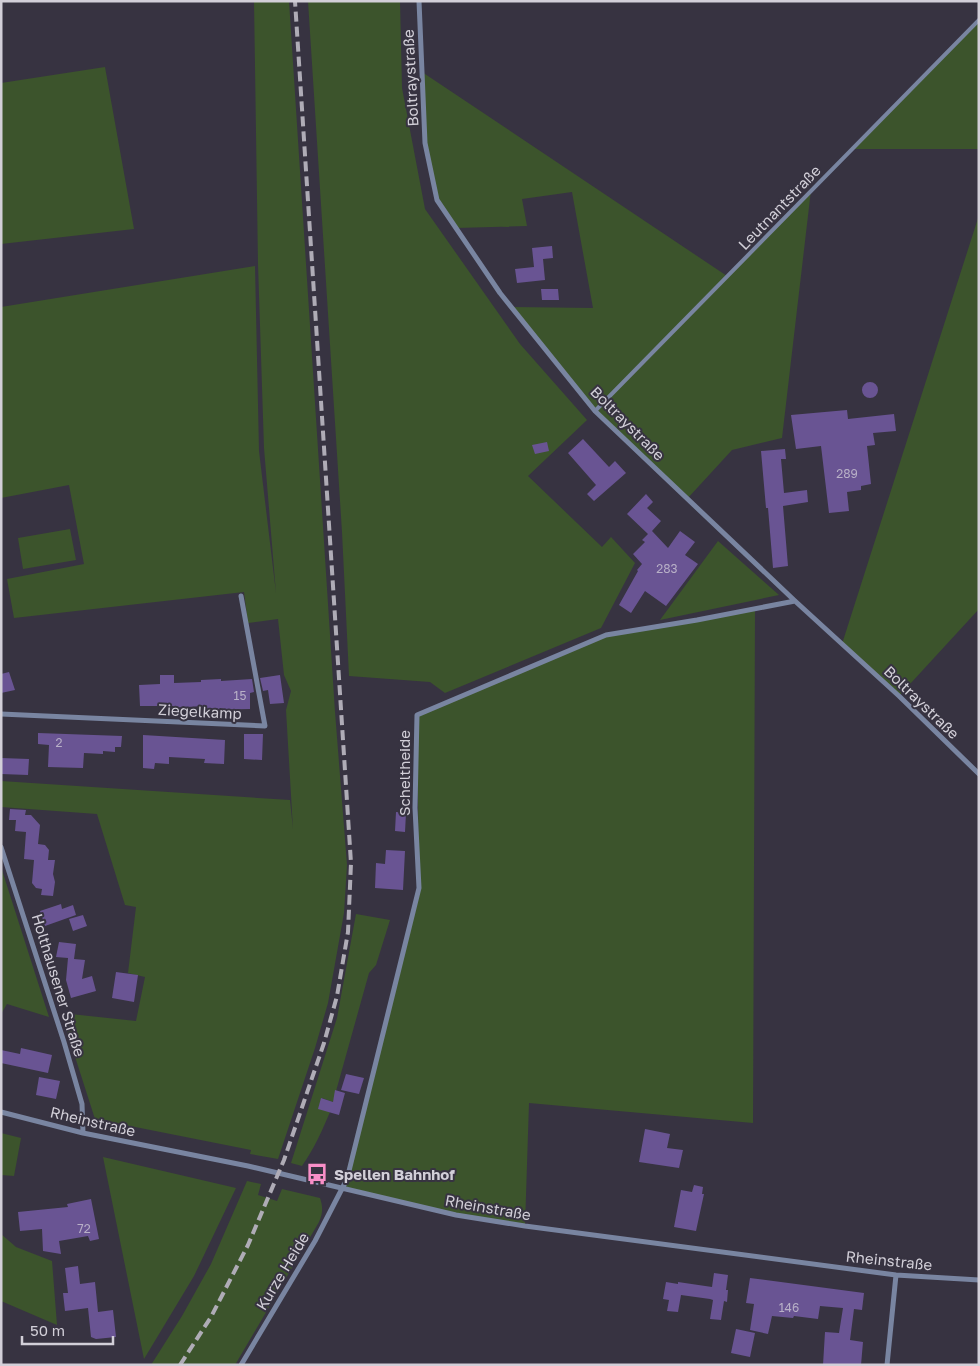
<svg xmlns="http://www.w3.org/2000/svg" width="980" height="1366" font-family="'Golos Text',sans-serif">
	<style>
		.green { fill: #3c542c }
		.building { fill: #695493 }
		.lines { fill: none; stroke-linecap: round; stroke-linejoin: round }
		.service { stroke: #7985a1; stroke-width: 4 }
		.minor { stroke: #7985a1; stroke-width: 5 }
		.rail { stroke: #afacb6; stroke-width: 4; stroke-dasharray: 10 5; stroke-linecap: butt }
		.labels { text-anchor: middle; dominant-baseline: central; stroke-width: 4; stroke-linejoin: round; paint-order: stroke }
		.number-label { font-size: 12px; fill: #b8b0c7 }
		.street-label { font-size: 15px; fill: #d2cfd8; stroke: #373341 }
		.poi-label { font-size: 15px; font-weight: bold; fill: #d2cfd8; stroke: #373341; text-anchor: start }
	</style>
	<rect width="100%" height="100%" fill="#373341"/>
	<!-- green -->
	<path class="green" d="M 254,1 L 289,1 L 335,712 L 347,865 L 344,913 L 328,1003 L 315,1048 L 278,1159 L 250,1154 L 251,1150 L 95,1119 L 61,1013 L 136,1021 L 145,977 L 128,973 L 136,907 L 125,905 L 97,814 L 1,807 L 1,781 L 290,800 L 293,829 L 286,710 L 291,691 L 284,675 L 278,619 L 248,623 L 244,592 L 14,618 L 7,579 L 84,564 L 69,485 L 1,498 L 1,307 L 255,266 L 259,451 L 276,593 L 264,448 L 258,264 Z
		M 308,1 L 400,1 L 402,88 L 425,209 L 520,344 L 587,420 L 528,476 L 602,547 L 611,537 L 635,563 L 601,628 L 445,693 L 430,682 L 349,676 L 342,532 Z
		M 979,20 L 979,149 L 852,149 Z
		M 105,67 L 134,229 L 1,244 L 1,83 Z
		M 422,72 L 727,276 L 811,190 L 782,438 L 732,450 L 687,499 L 595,411 L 512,307 L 593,308 L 572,192 L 522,199 L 527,226 L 456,228 L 437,200 L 425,143 Z
		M 979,215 L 979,609 L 899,696 L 842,644 Z
		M 70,529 L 76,560 L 23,569 L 18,538 Z
		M 718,541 L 779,595 L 660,620 Z
		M 755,609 L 753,1123 L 529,1103 L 525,1226 L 456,1215 L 342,1189 L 419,888 L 417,715 L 606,635 Z
		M 1,867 L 49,1017 L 7,1004 L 1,1014 Z
		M 356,914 L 390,920 L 376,965 L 369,973 L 333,1102 L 322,1098 L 330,1112 C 322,1131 314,1149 302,1166 L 291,1163 L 337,1018 Z
		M 1,1133 L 21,1138 L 14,1176 L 1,1175 Z
		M 103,1157 L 236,1188 L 194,1276 L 144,1359 Z
		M 247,1181 L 261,1184 L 258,1195 L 277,1201 L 282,1189 L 320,1198 C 323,1207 323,1213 319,1222 L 235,1365 L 151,1365 L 182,1316 L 211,1264 Z
		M 1,1234 L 16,1247 L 52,1261 L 57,1325 L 1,1301 Z"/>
	<!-- building -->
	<path class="building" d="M 552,246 L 553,258 L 543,259 L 545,280 L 517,283 L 515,269 L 534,267 L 532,248 Z
		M 541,289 L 558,289 L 559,300 L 542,300 Z
		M862 390a8 8 0 1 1 16 0a8 8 0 1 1-16 0Z
		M 847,410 L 848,419 L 894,414 L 896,431 L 873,433 L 875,445 L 867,446 L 871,484 L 861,486 L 861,490 L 847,492 L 849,511 L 829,513 L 821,446 L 796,449 L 791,415 Z
		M 583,439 L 609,467 L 615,461 L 626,473 L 594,501 L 587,494 L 596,485 L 568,453 Z
		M 547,442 L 549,451 L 535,454 L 532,445 Z
		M 785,449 L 786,459 L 781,459 L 784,493 L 807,490 L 808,502 L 783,506 L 788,566 L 773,568 L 768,508 L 766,508 L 761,451 Z
		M 646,494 L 653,502 L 647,508 L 661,521 L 652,531 L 668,548 L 680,531 L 695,542 L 685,555 L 698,564 L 666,606 L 645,591 L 631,613 L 619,605 L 638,571 L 637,570 L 642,564 L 633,554 L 645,542 L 642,540 L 648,534 L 627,514 Z
		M 9,672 L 15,690 L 1,693 L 1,674 Z
		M 160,675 L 174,675 L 174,683 L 201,682 L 201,680 L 221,679 L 221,681 L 252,679 L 254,692 L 250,693 L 250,709 L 202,710 L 202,706 L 173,708 L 173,706 L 140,706 L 139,685 L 160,684 Z
		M 280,675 L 284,703 L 270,704 L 268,690 L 263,691 L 260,678 Z
		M 38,733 L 122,736 L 121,747 L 115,747 L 115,752 L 103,751 L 103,754 L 84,753 L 83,768 L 48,767 L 49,745 L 38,744 Z
		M 244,734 L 263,734 L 262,760 L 244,759 Z
		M 143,735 L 225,740 L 224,764 L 204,763 L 205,759 L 169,757 L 169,764 L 155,763 L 154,769 L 143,768 Z
		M 1,758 L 29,759 L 28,775 L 1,774 Z
		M 10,809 L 26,810 L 25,815 L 31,815 L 40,825 L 38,844 L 45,845 L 49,850 L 48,860 L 55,860 L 53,874 L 55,882 L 53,896 L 41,895 L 42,889 L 36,888 L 32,883 L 34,860 L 24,859 L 26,832 L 15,831 L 16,820 L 9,820 Z
		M 396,812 L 406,813 L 405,832 L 395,831 Z
		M 386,850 L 405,851 L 403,890 L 375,888 L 376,863 L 385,864 Z
		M 61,904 L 62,909 L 73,905 L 76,915 L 45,926 L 40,911 Z
		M 83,915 L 87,926 L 73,931 L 69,919 Z
		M 59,942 L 76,944 L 74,959 L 85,960 L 82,979 L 92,976 L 96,991 L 71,998 L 66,980 L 68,958 L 56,957 Z
		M 116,972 L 138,975 L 134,1002 L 112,998 Z
		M 21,1048 L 52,1055 L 48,1073 L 1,1063 L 1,1050 L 20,1054 Z
		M 346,1074 L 364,1078 L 359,1094 L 341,1090 Z
		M 39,1077 L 60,1081 L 56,1099 L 36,1095 Z
		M 335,1090 L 345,1093 L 339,1115 L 318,1109 L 321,1098 L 333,1102 Z
		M 645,1129 L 670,1134 L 667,1148 L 683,1150 L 679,1168 L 639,1162 Z
		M 694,1185 L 703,1187 L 702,1194 L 704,1194 L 696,1231 L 674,1227 L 681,1190 L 692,1192 Z
		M 91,1199 L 99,1239 L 90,1241 L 88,1236 L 59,1241 L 61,1254 L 43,1251 L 42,1229 L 20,1231 L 18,1212 L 68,1207 L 67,1204 Z
		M 78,1266 L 80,1284 L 95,1282 L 98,1312 L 113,1310 L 116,1337 L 96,1339 L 91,1337 L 88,1308 L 65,1311 L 63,1293 L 68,1293 L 65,1268 Z
		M 714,1273 L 728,1275 L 726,1290 L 728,1290 L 727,1302 L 724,1301 L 721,1320 L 710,1319 L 713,1300 L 710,1299 L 681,1295 L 678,1312 L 667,1311 L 669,1300 L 663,1299 L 666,1282 L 678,1284 L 678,1282 L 712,1287 Z
		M 750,1278 L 864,1293 L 862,1310 L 854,1309 L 850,1340 L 863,1342 L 861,1365 L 823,1365 L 825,1332 L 839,1333 L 843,1308 L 820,1306 L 818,1319 L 794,1316 L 793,1318 L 772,1316 L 768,1334 L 750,1330 L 754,1304 L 746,1303 Z
		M 736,1329 L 755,1333 L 750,1357 L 731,1353 Z"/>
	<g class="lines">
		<!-- service -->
		<path class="service" d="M 595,411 L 979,20"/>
		<!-- minor -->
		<path class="minor" d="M 419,1 L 425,143 L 437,200 L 500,293 L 595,411 L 795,601 L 899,696 L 979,774
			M 1,714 L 265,726 L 241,596
			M 1,847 L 64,1042 L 82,1104 L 83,1133
			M 1,1112 L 83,1133 L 248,1166 L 456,1215 L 525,1226 L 896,1275 L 979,1280
			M 241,1365 L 315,1241 L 347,1179 L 419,888 L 415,808 L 417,715 L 606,635 L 697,620 L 795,601
			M 887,1365 L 896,1275"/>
		<!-- rail -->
		<path class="rail" d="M 180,1365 L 211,1317 L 248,1245 L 284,1160 L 324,1043 L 337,996 L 348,932 L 351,863 L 295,1"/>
	</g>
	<!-- icons -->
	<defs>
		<g id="bus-bare" transform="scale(1.725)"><path d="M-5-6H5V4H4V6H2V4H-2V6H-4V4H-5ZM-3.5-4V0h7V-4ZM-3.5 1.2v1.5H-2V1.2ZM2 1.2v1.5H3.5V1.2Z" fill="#f98fc8" stroke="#373341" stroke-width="2.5" paint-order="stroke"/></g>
	</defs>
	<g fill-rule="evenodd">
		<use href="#bus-bare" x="317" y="1174"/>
	</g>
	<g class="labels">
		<!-- number labels -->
		<g class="number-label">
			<text x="847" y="473">289</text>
			<text x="667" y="568">283</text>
			<text x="240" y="695">15</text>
			<text x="59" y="742">2</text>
			<text x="84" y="1228">72</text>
			<text x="789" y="1307">146</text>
		</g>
		<!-- street labels -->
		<g class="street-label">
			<text transform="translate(410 78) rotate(-93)">Boltraystraße</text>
			<text transform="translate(779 207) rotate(-46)">Leutnantstraße</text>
			<text transform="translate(628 423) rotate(45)">Boltraystraße</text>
			<text transform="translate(922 702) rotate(44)">Boltraystraße</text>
			<text transform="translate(200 711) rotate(3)">Ziegelkamp</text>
			<text transform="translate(404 773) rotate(-90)">Scheltheide</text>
			<text transform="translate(59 985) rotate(73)">Holthausener Straße</text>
			<text transform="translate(93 1121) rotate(13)">Rheinstraße</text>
			<text transform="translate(488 1207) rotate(10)">Rheinstraße</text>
			<text transform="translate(889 1260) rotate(6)">Rheinstraße</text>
			<text transform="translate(282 1271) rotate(-59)">Kurze Heide</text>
		</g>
		<!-- poi labels -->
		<g class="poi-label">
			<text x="334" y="1174">Spellen Bahnhof</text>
		</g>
	</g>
	<!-- border -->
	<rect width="980" height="1366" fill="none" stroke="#d2cfd8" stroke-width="5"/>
	<!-- scale -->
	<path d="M22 1336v8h91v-8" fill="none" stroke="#d2cfd8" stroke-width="2.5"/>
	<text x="30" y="1336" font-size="15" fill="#d2cfd8" stroke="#373341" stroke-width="4" paint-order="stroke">50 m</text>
</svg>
